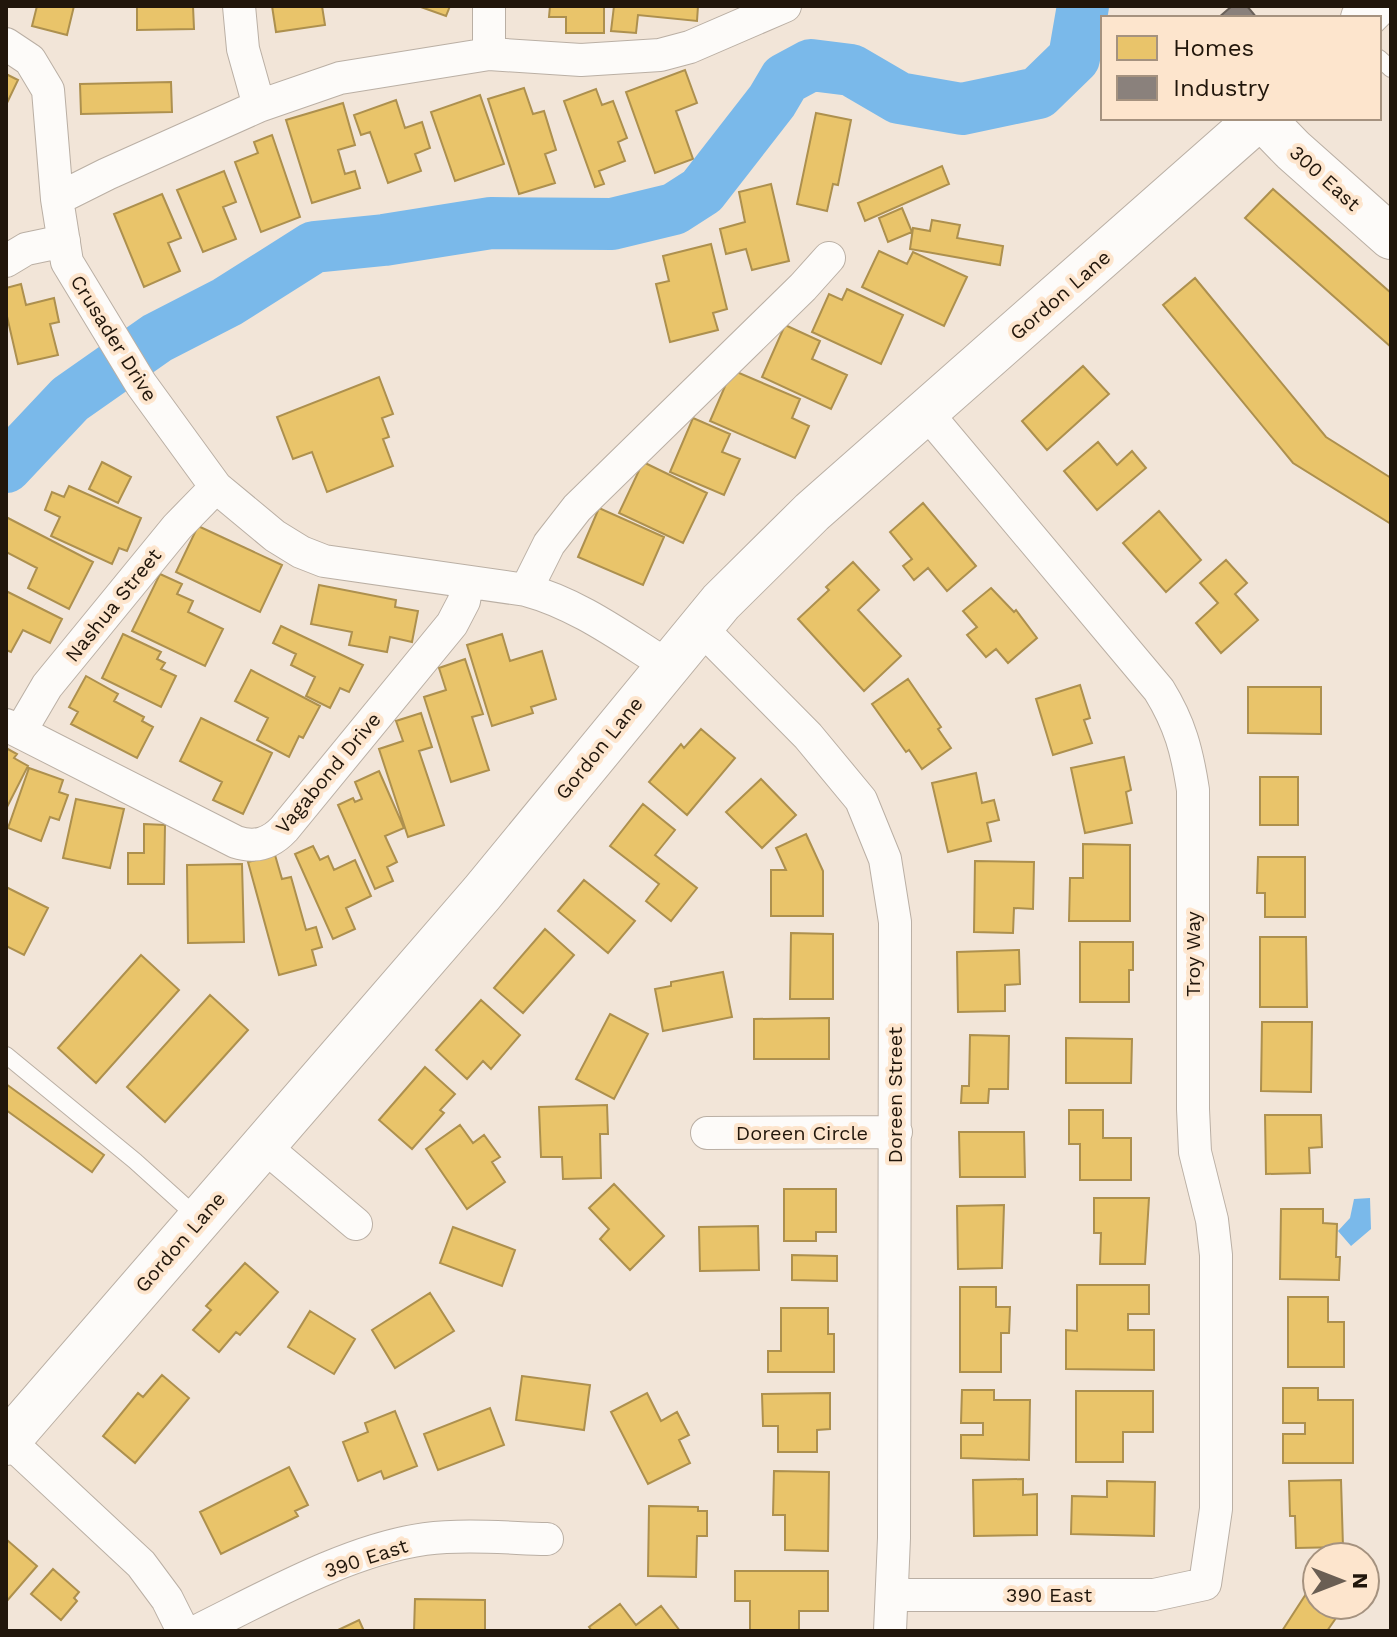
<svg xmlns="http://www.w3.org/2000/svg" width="1397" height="1637" font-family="'Work Sans',sans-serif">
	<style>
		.water { fill: #7ab9ea }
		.homes { fill: #e9c46a; stroke: #ad904e; stroke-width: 2 }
		.industry { fill: #8a817c; stroke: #6a615a; stroke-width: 2 }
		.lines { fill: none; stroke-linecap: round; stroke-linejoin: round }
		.river { stroke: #7ab9ea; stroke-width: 52 }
		.lane-casing { stroke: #baafa4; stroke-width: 18 }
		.street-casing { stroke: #baafa4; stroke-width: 34 }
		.secondary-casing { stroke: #baafa4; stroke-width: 46 }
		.lane { stroke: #fdfbf9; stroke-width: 16 }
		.street { stroke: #fdfbf9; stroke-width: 32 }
		.secondary { stroke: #fdfbf9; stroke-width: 44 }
		.labels { text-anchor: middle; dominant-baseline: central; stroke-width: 8; stroke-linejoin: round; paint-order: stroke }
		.street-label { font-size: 20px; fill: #21160b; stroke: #fde5cd }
	</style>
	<rect width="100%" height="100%" fill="#f2e5d8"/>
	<!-- water -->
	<path class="water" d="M 1370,1198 L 1371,1229 L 1351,1246 L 1338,1231 L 1350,1218 L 1354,1199 Z"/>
	<!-- homes -->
	<path class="homes" d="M 37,6 L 74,6 L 67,35 L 32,26 Z
		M 137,6 L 193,6 L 194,29 L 137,30 Z
		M 272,6 L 322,6 L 325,25 L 276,32 Z
		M 418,6 L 450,6 L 446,16 Z
		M 550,6 L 604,6 L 604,33 L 566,33 L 566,17 L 549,17 Z
		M 614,6 L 698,6 L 697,21 L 638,15 L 636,33 L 611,31 Z
		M 685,70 L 697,103 L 676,111 L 693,159 L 655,173 L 626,92 Z
		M 6,74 L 18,80 L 6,105 Z
		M 171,82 L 172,112 L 81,114 L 80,84 Z
		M 524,88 L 533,114 L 544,111 L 556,150 L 545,154 L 555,183 L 519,194 L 488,99 Z
		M 596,89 L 602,105 L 613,101 L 627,138 L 618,142 L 625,161 L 599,171 L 604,184 L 595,187 L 564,101 Z
		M 480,95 L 504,164 L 455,181 L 431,112 Z
		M 396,100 L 405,128 L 422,122 L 430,148 L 415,154 L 421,171 L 388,183 L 370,132 L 361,135 L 354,115 Z
		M 343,103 L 355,145 L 338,150 L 345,174 L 355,171 L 360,188 L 312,203 L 286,120 Z
		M 816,113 L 851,120 L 838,185 L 833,184 L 827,211 L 797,204 Z
		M 272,135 L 300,217 L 261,232 L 235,162 L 258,153 L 254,142 Z
		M 942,166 L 949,184 L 865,221 L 858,203 Z
		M 224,171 L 236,202 L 223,207 L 236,239 L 203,252 L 177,190 Z
		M 771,184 L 789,261 L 752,270 L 746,249 L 726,254 L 720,229 L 745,222 L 739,192 Z
		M 1273,189 L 1391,293 L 1391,347 L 1245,218 Z
		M 162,194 L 181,238 L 168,243 L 180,271 L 144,287 L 114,214 Z
		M 902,208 L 912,232 L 888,242 L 879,218 Z
		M 932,220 L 960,225 L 957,238 L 1003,246 L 1000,265 L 910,249 L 913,228 L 930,231 Z
		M 711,244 L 727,309 L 713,313 L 718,330 L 670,342 L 656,284 L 669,281 L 663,256 Z
		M 879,251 L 907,264 L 913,252 L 967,277 L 944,326 L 862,287 Z
		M 1195,278 L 1326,437 L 1391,478 L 1391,524 L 1293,463 L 1163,305 Z
		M 21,284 L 26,305 L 54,298 L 59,322 L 50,324 L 58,355 L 18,364 L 6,312 L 6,288 Z
		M 847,289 L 903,315 L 881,364 L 812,332 L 829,294 L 842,300 Z
		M 785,325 L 820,341 L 812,359 L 847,375 L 831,409 L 762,377 Z
		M 1083,366 L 1109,394 L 1047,450 L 1022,421 Z
		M 732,370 L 800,399 L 792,418 L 809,426 L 795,458 L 710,421 Z
		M 379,377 L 393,414 L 382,418 L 389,437 L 383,439 L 393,466 L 327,492 L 312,452 L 293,459 L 277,417 Z
		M 693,418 L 730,434 L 722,452 L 740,459 L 724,495 L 670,472 Z
		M 1098,442 L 1117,465 L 1132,451 L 1146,468 L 1097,510 L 1064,471 Z
		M 102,462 L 131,477 L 118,503 L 89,489 Z
		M 643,462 L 707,493 L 683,543 L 619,513 Z
		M 69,486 L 141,518 L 127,551 L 119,548 L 112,564 L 51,536 L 60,517 L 45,510 L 52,492 L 64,497 Z
		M 923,503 L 976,566 L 947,591 L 928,568 L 914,580 L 903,566 L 912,559 L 890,532 Z
		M 599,508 L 664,537 L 643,585 L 578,557 Z
		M 1159,511 L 1201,560 L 1166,592 L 1123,543 Z
		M 6,517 L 93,562 L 69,609 L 28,588 L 37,568 L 6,552 Z
		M 198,526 L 282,565 L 260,612 L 176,572 Z
		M 1226,560 L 1247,583 L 1235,594 L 1258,620 L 1221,653 L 1196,623 L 1218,603 L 1200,583 Z
		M 853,562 L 879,590 L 858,610 L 901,656 L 864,691 L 798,619 L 829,590 L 826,587 Z
		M 160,574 L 182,584 L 177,594 L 193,601 L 188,612 L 223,629 L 205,666 L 132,631 Z
		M 319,585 L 396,600 L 395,607 L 418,611 L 412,642 L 390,637 L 387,652 L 349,645 L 352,632 L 311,624 Z
		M 991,588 L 1014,612 L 1016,610 L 1037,638 L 1008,663 L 996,649 L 986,657 L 967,635 L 977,627 L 963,611 Z
		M 6,591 L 62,619 L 50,643 L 23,630 L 11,652 L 6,650 Z
		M 281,626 L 363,665 L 349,692 L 340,688 L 330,708 L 306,696 L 315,677 L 291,665 L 296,654 L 273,643 Z
		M 123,634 L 161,652 L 157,659 L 165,663 L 161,669 L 176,676 L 161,707 L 102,678 Z
		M 502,634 L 510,661 L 542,651 L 556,699 L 531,707 L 533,713 L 492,726 L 467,645 Z
		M 465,659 L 483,714 L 472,717 L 489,770 L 451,782 L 424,697 L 446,690 L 439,668 Z
		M 251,670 L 320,706 L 303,738 L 299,736 L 289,757 L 257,740 L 268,718 L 235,701 Z
		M 86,676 L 118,694 L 114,701 L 144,717 L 142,721 L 153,727 L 137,758 L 71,724 L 78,712 L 69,707 Z
		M 908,679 L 941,727 L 938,729 L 951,748 L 922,769 L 909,750 L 906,752 L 872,704 Z
		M 1080,685 L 1090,718 L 1084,720 L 1092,743 L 1053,755 L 1036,699 Z
		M 1248,687 L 1321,687 L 1321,734 L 1248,733 Z
		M 421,713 L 432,747 L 419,751 L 444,825 L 408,837 L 379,749 L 403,741 L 396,721 Z
		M 201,718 L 272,753 L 243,814 L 213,800 L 222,782 L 180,761 Z
		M 701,729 L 735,758 L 687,815 L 649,782 L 681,744 L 684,748 Z
		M 6,748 L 17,754 L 14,758 L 28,766 L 6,809 Z
		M 1124,757 L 1131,790 L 1126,792 L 1132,823 L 1085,833 L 1071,768 Z
		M 29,768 L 63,780 L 59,792 L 68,795 L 59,820 L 50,817 L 41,841 L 8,828 Z
		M 379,771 L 404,828 L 385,836 L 397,862 L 387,867 L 393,881 L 375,889 L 338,805 L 353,798 L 355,802 L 362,799 L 355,782 Z
		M 976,773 L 982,803 L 994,800 L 999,820 L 987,823 L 991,841 L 948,852 L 932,783 Z
		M 1260,777 L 1298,777 L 1298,825 L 1260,825 Z
		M 761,779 L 796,815 L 762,848 L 726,812 Z
		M 76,799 L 124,809 L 110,868 L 63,858 Z
		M 643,804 L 675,830 L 655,855 L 697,888 L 671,921 L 646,901 L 659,884 L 610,846 Z
		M 144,824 L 165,825 L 164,884 L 128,884 L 128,853 L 144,853 Z
		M 806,834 L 823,871 L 823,916 L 771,916 L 771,870 L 786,870 L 776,848 Z
		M 1083,844 L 1130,845 L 1130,921 L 1069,921 L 1070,878 L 1083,878 Z
		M 313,846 L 320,860 L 328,856 L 334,870 L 355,860 L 371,896 L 346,908 L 355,929 L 333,939 L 295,854 Z
		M 275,855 L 282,879 L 291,877 L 306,930 L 316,927 L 322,947 L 312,950 L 316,965 L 279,975 L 248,862 Z
		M 1258,857 L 1305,857 L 1305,917 L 1265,917 L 1265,893 L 1257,893 Z
		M 975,861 L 1034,862 L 1033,909 L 1014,908 L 1013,933 L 974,932 Z
		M 242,864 L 244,942 L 188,943 L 187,865 Z
		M 584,880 L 635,921 L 608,953 L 558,911 Z
		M 6,887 L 48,908 L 24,955 L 6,946 Z
		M 545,929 L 574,955 L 523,1013 L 494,988 Z
		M 791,933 L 833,934 L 833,999 L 790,999 Z
		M 1260,937 L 1306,937 L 1307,1007 L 1260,1007 Z
		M 1080,942 L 1133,942 L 1133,970 L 1129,970 L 1129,1002 L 1080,1002 Z
		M 1019,950 L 1020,984 L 1005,985 L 1005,1011 L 958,1012 L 957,952 Z
		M 141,955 L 179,990 L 96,1083 L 58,1048 Z
		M 723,972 L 732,1017 L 663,1031 L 655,989 L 671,986 L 671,982 Z
		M 210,995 L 248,1030 L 165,1122 L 127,1087 Z
		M 481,1000 L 520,1035 L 491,1069 L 483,1061 L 467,1079 L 436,1050 Z
		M 610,1014 L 648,1034 L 614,1099 L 576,1079 Z
		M 829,1018 L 829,1059 L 754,1059 L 754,1019 Z
		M 1262,1022 L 1312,1022 L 1311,1092 L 1261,1091 Z
		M 970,1035 L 1009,1036 L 1008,1089 L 989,1089 L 988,1103 L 961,1103 L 962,1086 L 969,1086 Z
		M 1066,1038 L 1132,1039 L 1131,1083 L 1066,1083 Z
		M 425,1067 L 455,1094 L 440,1110 L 444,1113 L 412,1149 L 379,1120 Z
		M 6,1084 L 104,1155 L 92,1172 L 6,1110 Z
		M 607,1105 L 608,1134 L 600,1134 L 601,1178 L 563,1179 L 562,1157 L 541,1157 L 539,1107 Z
		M 1069,1110 L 1103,1110 L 1103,1138 L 1131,1138 L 1131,1180 L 1080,1180 L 1080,1144 L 1069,1144 Z
		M 1265,1115 L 1321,1115 L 1322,1147 L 1309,1148 L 1310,1173 L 1266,1174 Z
		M 460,1125 L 473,1143 L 484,1135 L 500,1157 L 492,1162 L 505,1182 L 467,1209 L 426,1149 Z
		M 959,1132 L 1024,1132 L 1025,1177 L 960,1177 Z
		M 614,1184 L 664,1236 L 630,1270 L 600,1239 L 609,1229 L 589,1208 Z
		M 784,1189 L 836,1189 L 836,1232 L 816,1232 L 816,1241 L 784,1241 Z
		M 1094,1198 L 1149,1198 L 1145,1264 L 1100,1264 L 1101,1233 L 1094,1233 Z
		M 1004,1205 L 1002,1268 L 958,1269 L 957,1206 Z
		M 1281,1209 L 1323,1209 L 1323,1223 L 1337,1224 L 1336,1257 L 1340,1257 L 1339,1280 L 1280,1279 Z
		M 758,1226 L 759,1270 L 700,1271 L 699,1227 Z
		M 453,1227 L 515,1250 L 502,1286 L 440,1263 Z
		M 792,1255 L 837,1256 L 837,1281 L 792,1280 Z
		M 245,1263 L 278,1292 L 240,1335 L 236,1332 L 219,1352 L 193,1330 L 211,1310 L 206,1306 Z
		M 1077,1285 L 1149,1285 L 1149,1314 L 1128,1314 L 1128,1330 L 1154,1330 L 1154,1370 L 1066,1369 L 1066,1330 L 1077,1331 Z
		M 960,1287 L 996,1287 L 996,1307 L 1010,1307 L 1009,1333 L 1001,1333 L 1001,1372 L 960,1372 Z
		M 430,1293 L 454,1331 L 395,1368 L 372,1330 Z
		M 1288,1297 L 1328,1297 L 1328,1322 L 1344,1322 L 1344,1367 L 1288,1367 Z
		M 781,1308 L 828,1308 L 828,1334 L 834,1334 L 834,1372 L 768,1372 L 768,1351 L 781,1351 Z
		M 310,1311 L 355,1339 L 334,1374 L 288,1347 Z
		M 162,1375 L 189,1398 L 135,1463 L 103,1436 L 138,1393 L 143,1397 Z
		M 522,1376 L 590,1385 L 584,1430 L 516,1420 Z
		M 1283,1388 L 1318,1388 L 1318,1400 L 1353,1400 L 1353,1463 L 1283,1463 L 1283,1434 L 1305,1434 L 1305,1423 L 1283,1423 Z
		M 962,1390 L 994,1390 L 994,1400 L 1030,1400 L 1029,1460 L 961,1458 L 961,1435 L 983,1435 L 983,1423 L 961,1423 Z
		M 1076,1391 L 1153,1391 L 1153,1432 L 1123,1432 L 1123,1462 L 1076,1462 Z
		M 647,1393 L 661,1421 L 677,1412 L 689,1435 L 679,1440 L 690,1463 L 648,1484 L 611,1412 Z
		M 830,1393 L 830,1429 L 817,1430 L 817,1452 L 778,1452 L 778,1426 L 763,1426 L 762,1394 Z
		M 490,1408 L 504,1445 L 438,1470 L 424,1434 Z
		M 395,1411 L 417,1466 L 384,1479 L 381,1471 L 358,1481 L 343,1442 L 368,1432 L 365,1423 Z
		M 289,1467 L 308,1505 L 295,1511 L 298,1516 L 221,1554 L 200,1512 Z
		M 774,1471 L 829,1472 L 828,1551 L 785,1550 L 785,1515 L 773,1515 Z
		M 1023,1479 L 1023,1495 L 1037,1494 L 1037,1535 L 974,1536 L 973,1480 Z
		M 1341,1480 L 1343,1547 L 1296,1548 L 1295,1516 L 1290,1516 L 1289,1481 Z
		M 1107,1481 L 1155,1482 L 1154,1536 L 1071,1534 L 1072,1496 L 1107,1497 Z
		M 649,1506 L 698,1507 L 698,1511 L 707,1511 L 707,1536 L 697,1536 L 696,1577 L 648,1576 Z
		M 7,1540 L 37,1566 L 6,1602 L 6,1541 Z
		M 53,1569 L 79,1592 L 74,1598 L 77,1601 L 61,1620 L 31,1594 Z
		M 735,1571 L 828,1571 L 828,1611 L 799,1611 L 799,1631 L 750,1631 L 750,1601 L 735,1601 Z
		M 1317,1577 L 1317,1605 L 1345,1605 L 1327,1631 L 1282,1631 Z
		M 415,1599 L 485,1600 L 485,1631 L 414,1631 Z
		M 620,1604 L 636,1625 L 661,1606 L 680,1631 L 592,1631 L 589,1627 Z
		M 359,1620 L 364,1631 L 336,1631 Z"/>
	<!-- industry -->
	<path class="industry" d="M 1232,6 L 1247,6 L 1257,18 L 1218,18 Z"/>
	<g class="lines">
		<!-- river -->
		<path class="river" d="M 6,467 L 70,399 L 157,338 L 227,302 L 314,247 L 384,240 L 491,223 L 612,224 L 674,209 L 702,191 L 772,101 L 785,79 L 811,65 L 851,70 L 899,98 L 962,109 L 1038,93 L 1074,58 L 1083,6"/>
		<!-- lane casing -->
		<g class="lane-casing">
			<path id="lane" d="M 1379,58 L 1391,69
				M 6,1055 L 135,1161 L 197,1217"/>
		</g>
		<!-- street casing -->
		<g class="street-casing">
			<path id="street" d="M 239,6 L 243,49 L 259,106
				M 489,6 L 489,54
				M 6,44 L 30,60 L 48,90 L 57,199 L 67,262 L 141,384 L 216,487 L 275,536 L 301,552 L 324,561 L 526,590 C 578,604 622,637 667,665
				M 57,199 L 107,174 L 259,106 L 340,78 L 489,54 L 581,60 L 660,55 L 690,47 L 785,6
				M 6,261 L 26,249 L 64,241
				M 526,590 L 549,544 L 577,508 L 803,287 L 829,258
				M 700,627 L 808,736 L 861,800 L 885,859 L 895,922 L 894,1538 L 890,1631
				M 6,725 L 236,842 C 255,848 270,844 284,829 L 452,624 L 464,601 L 467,582
				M 20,732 L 47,686 L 177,527 L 216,487
				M 707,1133 L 896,1132
				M 265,1147 L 356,1224
				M 8,1440 L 141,1564 L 167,1599 L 183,1631
				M 892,1595 L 1154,1595 L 1205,1584 L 1216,1509 L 1216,1255 L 1212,1220 L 1195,1152 L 1193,1109 L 1193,790 C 1187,751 1180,724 1159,690 L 926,412
				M 197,1631 C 266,1597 348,1550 425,1539 C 464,1534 507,1538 547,1539"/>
		</g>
		<!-- secondary casing -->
		<g class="secondary-casing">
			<path id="secondary" d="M 1363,18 L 1375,6
				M 1262,118 L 1293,150 L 1391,237
				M 6,1443 L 482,893 L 721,602 L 812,512 L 1259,118"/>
		</g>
		<!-- lane -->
		<use href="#lane" class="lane"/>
		<!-- street -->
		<use href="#street" class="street"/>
		<!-- secondary -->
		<use href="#secondary" class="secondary"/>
	</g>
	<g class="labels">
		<!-- street labels -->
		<g class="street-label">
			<text transform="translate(1325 178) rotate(42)">300 East</text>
			<text transform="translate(1060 295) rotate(-41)">Gordon Lane</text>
			<text transform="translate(114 338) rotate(58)">Crusader Drive</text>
			<text transform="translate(113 605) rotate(-51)">Nashua Street</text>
			<text transform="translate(599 748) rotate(-51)">Gordon Lane</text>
			<text transform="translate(328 773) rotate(-50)">Vagabond Drive</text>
			<text transform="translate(1193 954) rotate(-90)">Troy Way</text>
			<text transform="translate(895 1095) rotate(-90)">Doreen Street</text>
			<text x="802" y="1133">Doreen Circle</text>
			<text transform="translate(180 1242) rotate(-49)">Gordon Lane</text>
			<text transform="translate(366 1558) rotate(-18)">390 East</text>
			<text x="1049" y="1595">390 East</text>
		</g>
	</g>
	<!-- border -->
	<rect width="1397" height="1637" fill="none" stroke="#21160b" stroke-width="16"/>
	<!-- legend -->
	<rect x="1101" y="16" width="280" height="104" fill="#fde5cd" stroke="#a5927f" stroke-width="2"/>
	<rect x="1117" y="36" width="40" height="24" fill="#e9c46a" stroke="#a5927f" stroke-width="2"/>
	<text x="1173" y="56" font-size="24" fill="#21160b">Homes</text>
	<rect x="1117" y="76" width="40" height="24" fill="#8a817c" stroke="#a5927f" stroke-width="2"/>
	<text x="1173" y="96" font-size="24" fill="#21160b">Industry</text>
	<!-- north arrow -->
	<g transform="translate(1341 1581) rotate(90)"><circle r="38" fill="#fde5cd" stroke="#a5927f" stroke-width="2"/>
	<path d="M0-6L14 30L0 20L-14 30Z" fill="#6a5e53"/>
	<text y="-12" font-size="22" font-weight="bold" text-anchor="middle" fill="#21160b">N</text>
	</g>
</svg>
